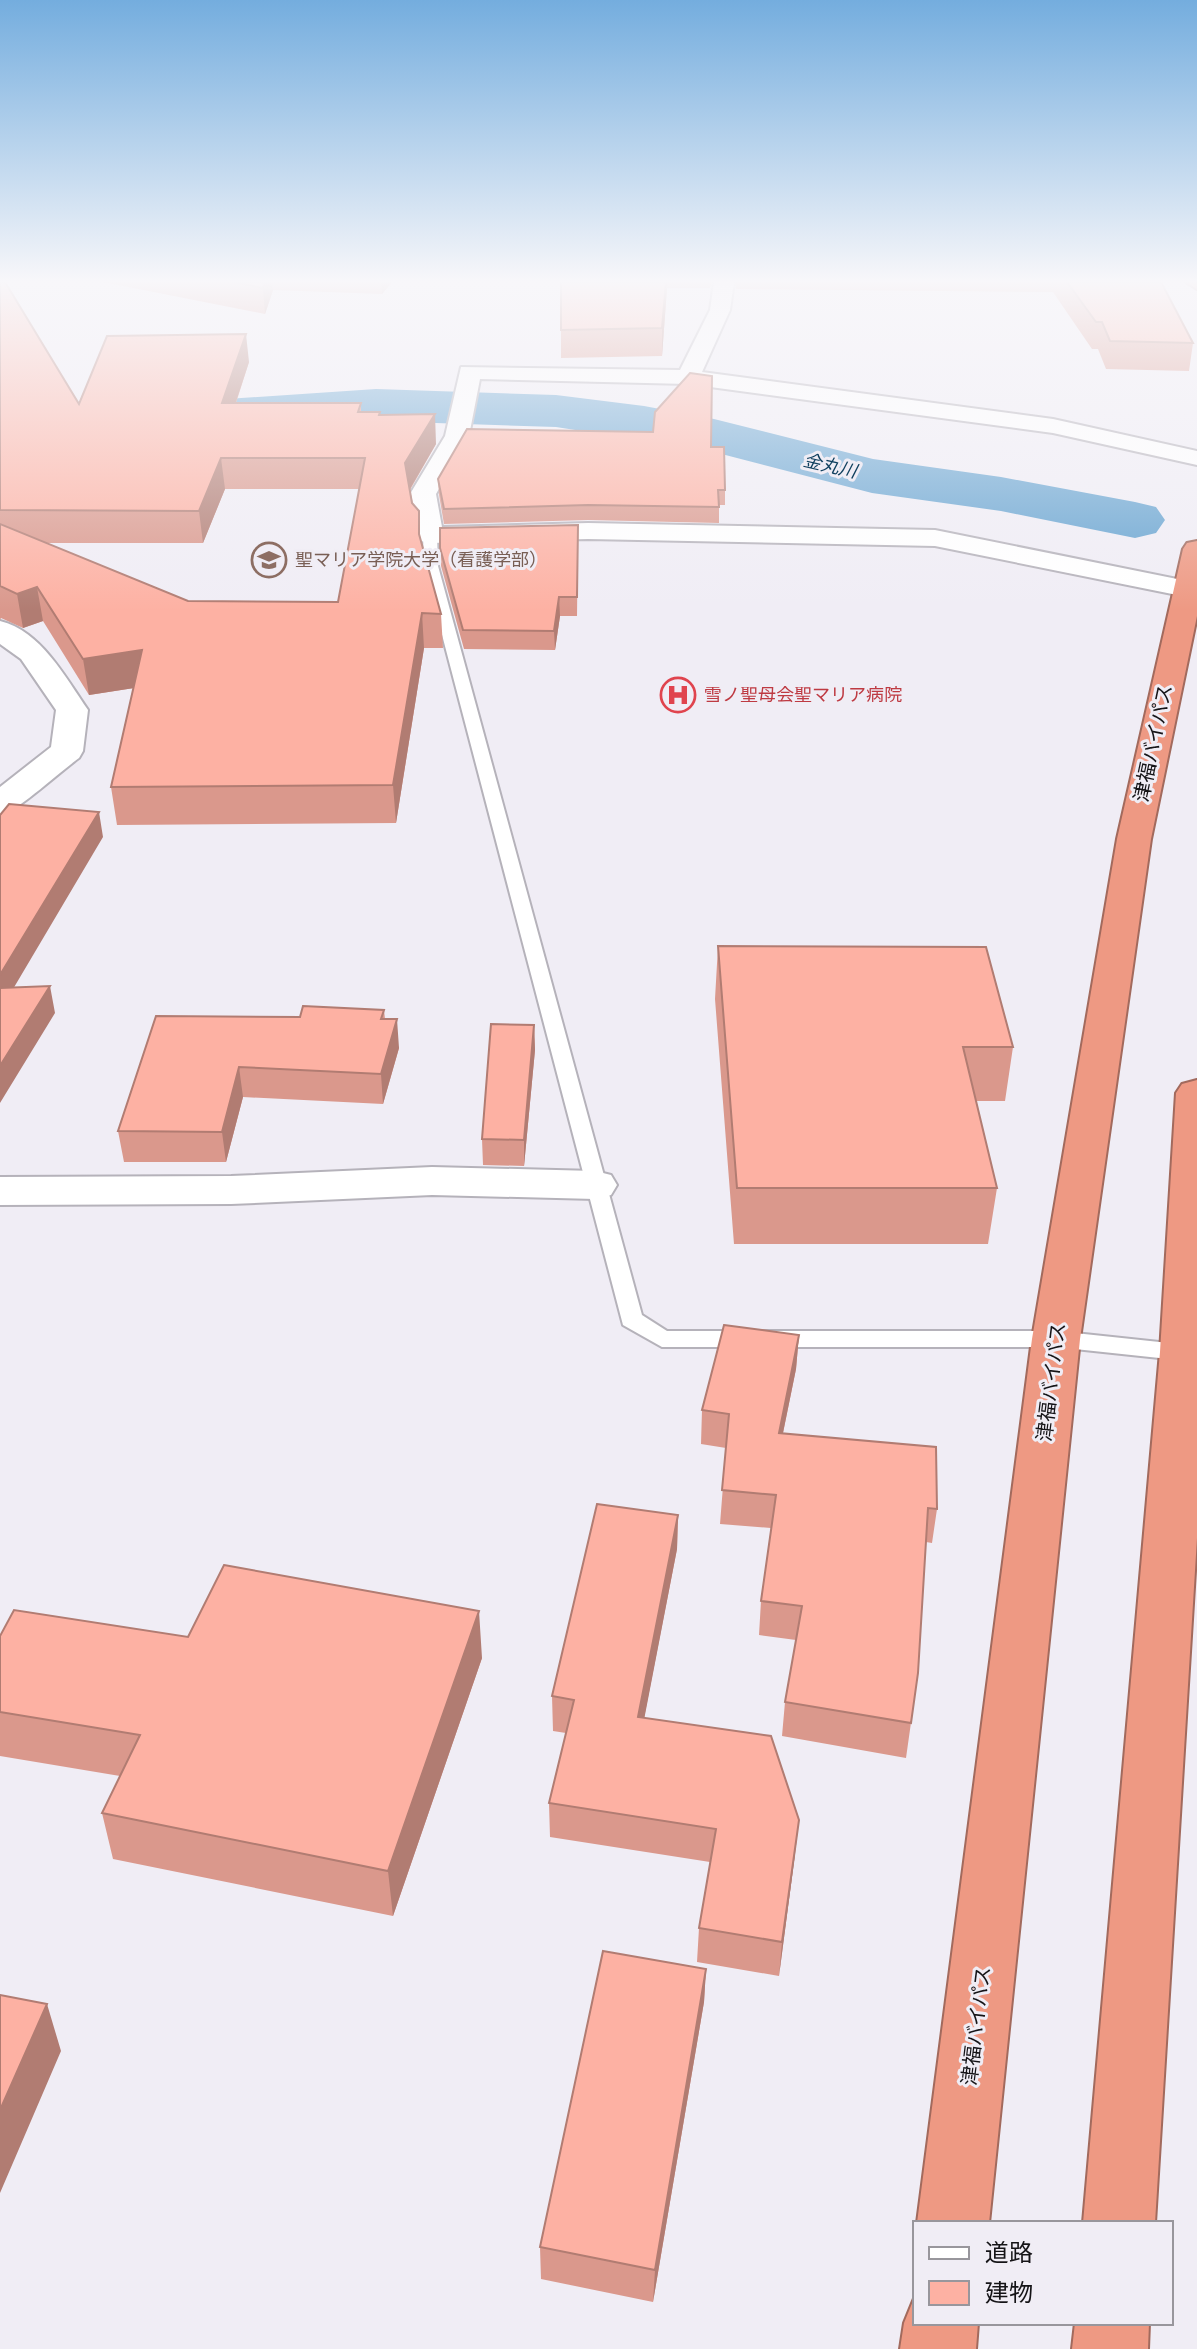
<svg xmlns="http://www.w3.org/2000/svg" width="1197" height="2349" font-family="Arial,'Noto Sans JP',sans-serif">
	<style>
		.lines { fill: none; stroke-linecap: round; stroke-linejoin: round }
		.river { fill: #66a3d0; fill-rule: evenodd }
		.lane-casing { stroke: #b5b2ba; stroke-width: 4 }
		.street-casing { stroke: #b5b2ba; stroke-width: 4 }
		.highway-casing { stroke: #a26a5d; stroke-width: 4 }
		.lane { fill: #fff; fill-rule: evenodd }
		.street { fill: #fff; fill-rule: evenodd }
		.highway { fill: #ee9983; fill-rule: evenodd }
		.wall { fill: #da988c; fill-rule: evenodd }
		.shaded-wall { fill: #b17c72 }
		.building { fill: #fdb1a3; stroke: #b17c72; stroke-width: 2 }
		.labels { text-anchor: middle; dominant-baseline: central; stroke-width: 6; stroke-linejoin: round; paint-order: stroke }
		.far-water-label { font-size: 18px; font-style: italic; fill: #0f3f5e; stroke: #f0edf5 }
		.far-education-label { font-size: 18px; fill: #785e54; stroke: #f0edf5; text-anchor: start }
		.far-health-label { font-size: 18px; fill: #be3a42; stroke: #f0edf5; text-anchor: start }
		.street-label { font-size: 20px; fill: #151417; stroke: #f0edf5 }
	</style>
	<rect width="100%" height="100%" fill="#f0edf5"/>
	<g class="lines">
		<!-- river -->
		<path class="river" d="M 376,389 L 556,395 L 644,406 L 714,419 L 873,459 L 1001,477 L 1135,502 L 1156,507 L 1165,520 L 1156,533 L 1135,538 L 1001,511 L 872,493 L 710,451 L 556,427 L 376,421 L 183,434 L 0,454 L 0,422 L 183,402 Z"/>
		<!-- lane casing -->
		<g class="lane-casing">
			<path id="lane" d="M 430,531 L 437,535 L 438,566 L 642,1315 L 667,1331 L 1056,1331 L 1197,1346 L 1197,1362 L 1056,1347 L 662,1347 L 623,1325 L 424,566 L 423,535 Z"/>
		</g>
		<!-- street casing -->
		<g class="street-casing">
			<path id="street" d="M 714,282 L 734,282 L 730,310 L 702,372 L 1053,419 L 1197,451 L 1197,465 L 1053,433 L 688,384 L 480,379 L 469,436 L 436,494 L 442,527 L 588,523 L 935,530 L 1197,583 L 1197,599 L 935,546 L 588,539 L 430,543 L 421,541 L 417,535 L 410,494 L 445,436 L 461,367 L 680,370 L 710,310 Z
				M 0,621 C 41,631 65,677 88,710 L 83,751 L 79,758 C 61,771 16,812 0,816 L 0,787 L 51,747 L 56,710 L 21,659 L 0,644 Z
				M 432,1167 L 595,1171 L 611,1175 L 617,1185 L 611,1195 L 595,1199 L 432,1195 L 231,1204 L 0,1205 L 0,1177 L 231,1176 Z"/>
		</g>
		<!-- highway casing -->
		<g class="highway-casing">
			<path id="highway" d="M 1186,282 L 1197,282 L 1197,289 Z
				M 1197,541 L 1197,616 L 1151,839 L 1080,1339 L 989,2223 L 917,2223 L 1032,1339 L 1117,839 L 1183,549 L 1187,543 Z
				M 1197,1080 L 1197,1538 L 1155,2223 L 1083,2223 L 1160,1352 L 1176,1093 L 1182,1084 Z
				M 915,2296 L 915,2323 L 978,2323 L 976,2349 L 900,2349 L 904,2323 Z
				M 1075,2323 L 1149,2323 L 1148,2349 L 1072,2349 Z"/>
		</g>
		<!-- lane -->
		<use href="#lane" class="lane"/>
		<!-- street -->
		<use href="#street" class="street"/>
		<!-- highway -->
		<use href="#highway" class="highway"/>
	</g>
	<!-- wall -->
	<path class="wall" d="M 0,282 L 79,404 L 249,362 L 236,403 L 361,403 L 361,412 L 380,412 L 380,415 L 436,444 L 410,490 L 420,536 L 441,614 L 443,648 L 424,648 L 396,823 L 117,825 L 111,787 L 134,688 L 89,695 L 43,621 L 23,628 L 1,618 L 0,620 ZM 225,489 L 359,489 L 338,602 L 188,601 L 46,543 L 203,543 Z
		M 103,282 L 392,282 L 382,294 L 273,290 L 265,314 Z
		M 561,282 L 712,282 L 710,288 L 667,288 L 662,356 L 561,358 Z
		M 735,282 L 1161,282 L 1193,343 L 1189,371 L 1106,369 L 1098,349 L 1092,349 L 1053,292 L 736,289 Z
		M 711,447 L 725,490 L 725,505 L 719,505 L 719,523 L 588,520 L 444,524 L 439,495 L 438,479 Z
		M 578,525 L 577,616 L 560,616 L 555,650 L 464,649 L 441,566 L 440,528 Z
		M 718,946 L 1013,1047 L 1005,1101 L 976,1101 L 997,1188 L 988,1244 L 734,1244 L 715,999 Z
		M 384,1010 L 385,1019 L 399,1048 L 383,1104 L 243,1097 L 226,1162 L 124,1162 L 118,1131 L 300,1017 Z
		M 534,1025 L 535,1050 L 524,1166 L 483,1165 L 482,1139 Z
		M 799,1335 L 796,1369 L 783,1433 L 937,1509 L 932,1543 L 926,1542 L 918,1673 L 906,1758 L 782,1736 L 785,1702 L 796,1640 L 759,1635 L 761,1601 L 771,1528 L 720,1524 L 726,1448 L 701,1444 L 702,1410 Z
		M 678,1515 L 677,1549 L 644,1718 L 795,1854 L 779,1976 L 697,1962 L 699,1928 L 710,1862 L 550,1837 L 549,1803 L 566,1733 L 553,1731 L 552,1696 Z
		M 0,1636 L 188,1637 L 482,1658 L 393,1916 L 113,1859 L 102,1813 L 120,1776 L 0,1756 Z
		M 706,1969 L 704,2002 L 653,2302 L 541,2279 L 540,2247 Z"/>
	<!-- shaded-wall -->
	<path class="shaded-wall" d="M 264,282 L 272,282 L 273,290 L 265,314 L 263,288 Z
		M 381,282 L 392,282 L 382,294 Z
		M 666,282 L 667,282 L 667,288 L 662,356 L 662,328 Z
		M 246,334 L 249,362 L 226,432 L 222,403 Z
		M 435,414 L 436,444 L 407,494 L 405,463 Z
		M 221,458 L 225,489 L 203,543 L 199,511 Z
		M 37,587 L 43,621 L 23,628 L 17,594 Z
		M 559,597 L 560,616 L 555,650 L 554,631 Z
		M 422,613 L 424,648 L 396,823 L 393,785 Z
		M 142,650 L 147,686 L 89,695 L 83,659 Z
		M 99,812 L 103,837 L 0,1011 L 0,975 Z
		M 50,986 L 55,1013 L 0,1103 L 0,1066 Z
		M 397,1019 L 399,1048 L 383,1104 L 381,1074 Z
		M 534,1025 L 535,1050 L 524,1166 L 524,1140 Z
		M 239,1067 L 243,1097 L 226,1162 L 222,1132 Z
		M 799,1335 L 796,1369 L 776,1467 L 779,1433 Z
		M 678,1515 L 677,1549 L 638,1751 L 638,1717 Z
		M 479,1611 L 482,1658 L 393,1916 L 388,1871 Z
		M 799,1820 L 795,1854 L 779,1976 L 782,1942 Z
		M 706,1969 L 704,2002 L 653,2302 L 655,2270 Z
		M 47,2004 L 61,2051 L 0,2193 L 0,2110 Z"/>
	<!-- building -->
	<path class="building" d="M 0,282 L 5,282 L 79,404 L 107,336 L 246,334 L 222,403 L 361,403 L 358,412 L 380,412 L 379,415 L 435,414 L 405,463 L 412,503 L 419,511 L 419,534 L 441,614 L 422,613 L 393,785 L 111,787 L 142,650 L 83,659 L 37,587 L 17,594 L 0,586 L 0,524 L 188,601 L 338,602 L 365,458 L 221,458 L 199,511 L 0,510 Z
		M 233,282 L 264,282 L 263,288 Z
		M 561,282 L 666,282 L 662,328 L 561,330 Z
		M 1067,282 L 1161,282 L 1193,343 L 1110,341 L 1102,322 L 1096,322 Z
		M 690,373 L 712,376 L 711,447 L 724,447 L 725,490 L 718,490 L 719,507 L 588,505 L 444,509 L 438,479 L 467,429 L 653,432 L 655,412 Z
		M 578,525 L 577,597 L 559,597 L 554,631 L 463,630 L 440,548 L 440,528 Z
		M 9,804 L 99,812 L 0,975 L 0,815 Z
		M 718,946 L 986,947 L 1013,1047 L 963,1047 L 997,1188 L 737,1188 Z
		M 50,986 L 0,1066 L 0,988 Z
		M 303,1006 L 384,1010 L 381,1019 L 397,1019 L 381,1074 L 239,1067 L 222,1132 L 118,1131 L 156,1016 L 300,1017 Z
		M 491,1024 L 534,1025 L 524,1140 L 482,1139 Z
		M 724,1325 L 799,1335 L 779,1433 L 936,1447 L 937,1509 L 928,1508 L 918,1673 L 911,1723 L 785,1702 L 802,1606 L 761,1601 L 776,1495 L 722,1490 L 729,1414 L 702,1410 Z
		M 597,1504 L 678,1515 L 638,1717 L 771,1736 L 799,1820 L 782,1942 L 699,1928 L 716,1829 L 549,1803 L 574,1700 L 552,1696 Z
		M 224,1565 L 479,1611 L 388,1871 L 102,1813 L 140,1735 L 0,1712 L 0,1636 L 14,1610 L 188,1637 Z
		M 603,1951 L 706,1969 L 655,2270 L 540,2247 Z
		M 0,1995 L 47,2004 L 0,2110 Z"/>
	<!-- sky -->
	<linearGradient id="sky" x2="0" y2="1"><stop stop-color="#74adde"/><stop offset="0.46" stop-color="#f8f7fa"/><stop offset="1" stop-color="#f8f7fa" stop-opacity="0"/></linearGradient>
	<rect width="1197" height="611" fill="url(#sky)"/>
	<!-- icons -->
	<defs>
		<g id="university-ring" transform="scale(1.8)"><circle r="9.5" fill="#f0edf5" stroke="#8d6e63" stroke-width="1.5"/><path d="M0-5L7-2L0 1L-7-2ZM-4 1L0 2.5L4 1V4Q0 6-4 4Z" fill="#8d6e63"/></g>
		<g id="hospital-ring" transform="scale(1.8)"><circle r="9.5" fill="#f0edf5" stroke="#e0444e" stroke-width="1.5"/><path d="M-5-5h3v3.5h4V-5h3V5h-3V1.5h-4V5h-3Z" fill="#e0444e"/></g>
	</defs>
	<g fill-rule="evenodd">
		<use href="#university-ring" x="269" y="560"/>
		<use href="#hospital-ring" x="678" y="695"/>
	</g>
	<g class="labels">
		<!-- far-water labels -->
		<g class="far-water-label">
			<text transform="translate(830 466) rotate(13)">金丸川</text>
		</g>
		<!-- far-education labels -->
		<g class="far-education-label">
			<text x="295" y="560">聖マリア学院大学（看護学部）</text>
		</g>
		<!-- far-health labels -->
		<g class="far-health-label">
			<text x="704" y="695">雪ノ聖母会聖マリア病院</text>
		</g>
		<!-- street labels -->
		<g class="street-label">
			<text transform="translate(1153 743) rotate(-78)">津福バイパス</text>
			<text transform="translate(1051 1382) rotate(-83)">津福バイパス</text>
			<text transform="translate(976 2026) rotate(-83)">津福バイパス</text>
		</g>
	</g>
	<!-- legend -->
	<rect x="913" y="2221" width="260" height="104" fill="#f0edf5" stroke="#98969c" stroke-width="2"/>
	<rect x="929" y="2247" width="40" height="12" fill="#ffffff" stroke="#98969c" stroke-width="2"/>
	<text x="985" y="2261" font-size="24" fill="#151417">道路</text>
	<rect x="929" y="2281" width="40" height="24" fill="#fdb1a3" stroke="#98969c" stroke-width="2"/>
	<text x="985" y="2301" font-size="24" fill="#151417">建物</text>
</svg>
